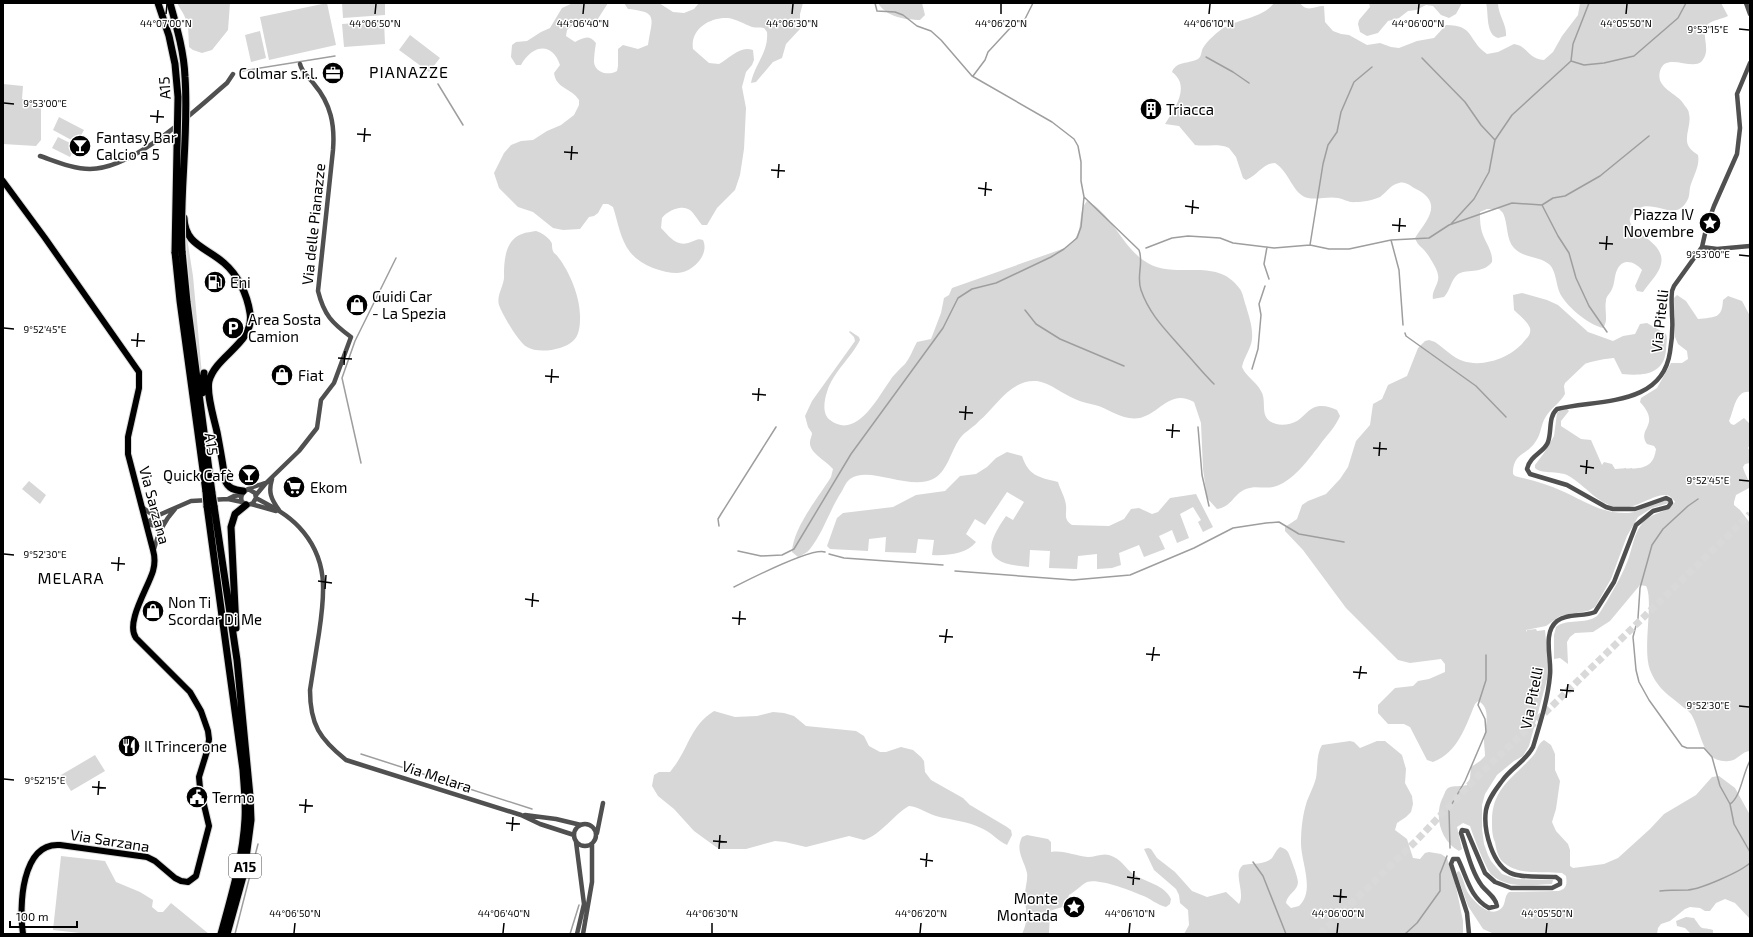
<svg xmlns="http://www.w3.org/2000/svg" width="1753" height="937" font-family="'Exo 2',sans-serif">
	<style>
		.green { fill: #d7d7d7 }
		.lines { fill: none; stroke-linecap: round; stroke-linejoin: round }
		.stream { stroke: #9e9e9e; stroke-width: 1.5 }
		.motorway-tunnel { stroke: #d9d9d9; stroke-width: 7; stroke-dasharray: 7 3.5; stroke-linecap: butt }
		.primary-casing { stroke: #dbdbdb; stroke-width: 8 }
		.motorway-casing { stroke: #dbdbdb; stroke-width: 9 }
		.tertiary { stroke: #505050; stroke-width: 4.5 }
		.primary { stroke: #000; stroke-width: 6 }
		.motorway { stroke: #000; stroke-width: 7 }
		.motorway-bridge-casing { stroke: #dbdbdb; stroke-width: 9; stroke-linecap: butt }
		.motorway-bridge { stroke: #000; stroke-width: 7 }
		.ticks { fill: none; stroke: #000; stroke-width: 1.5 }
		.labels { text-anchor: middle; dominant-baseline: central; stroke-width: 3; stroke-linejoin: round; paint-order: stroke }
		.shield { fill: #fff; stroke: #4c4c4c; stroke-width: 1 }
		.shield-label { font-size: 14px; font-weight: bold; fill: #000 }
		.poi-label { font-size: 15px; fill: #000; stroke: #fff; text-anchor: start }
		.street-label { font-size: 15px; fill: #000; stroke: #fff }
		.neighbourhood-label { font-size: 16px; letter-spacing: 1px; fill: #000; stroke: #fff }
		.ticks-label { font-size: 10px; text-anchor: middle; fill: #000; stroke: #fff; stroke-width: 3; stroke-linejoin: round; paint-order: stroke }
	</style>
	<rect width="100%" height="100%" fill="#fff"/>
	<!-- green -->
	<path class="green" d="M 177,3 L 230,3 L 228,30 L 212,50 L 202,53 L 193,50 L 189,47 L 188,25 L 184,15 Z
		M 327,3 L 336,45 L 269,60 L 260,17 Z
		M 342,3 L 385,3 L 385,15 L 343,18 Z
		M 573,3 L 608,3 L 594,25 C 581,27 581,17 567,30 L 566,36 L 575,42 C 583,38 589,34 596,43 C 595,49 594,56 594,62 C 595,73 609,76 617,71 L 618,66 L 618,49 L 623,45 L 638,49 L 648,45 C 652,18 659,12 628,9 L 624,3 L 659,3 L 673,12 L 684,13 L 694,9 L 699,3 L 803,3 L 800,14 L 800,29 L 786,44 L 782,58 L 773,62 L 756,82 L 751,83 C 754,65 769,52 767,32 L 764,28 C 760,27 756,28 752,27 C 744,24 736,19 728,18 C 710,17 690,29 693,49 L 709,63 L 719,64 C 730,58 740,45 753,50 L 754,60 L 752,65 L 746,72 L 742,87 L 746,108 L 744,149 L 740,175 L 735,190 L 717,208 L 707,225 L 702,225 C 693,214 691,204 675,209 C 670,211 666,213 662,218 L 661,228 C 670,237 677,248 691,242 C 696,240 698,238 703,240 C 710,255 692,273 677,273 C 662,273 640,265 630,252 C 620,239 618,222 613,207 L 608,204 L 603,204 L 598,213 L 594,216 L 589,217 L 580,229 L 563,230 L 553,228 L 533,212 L 518,207 L 499,188 L 494,173 L 504,153 L 511,145 L 521,141 L 533,140 L 547,131 L 561,125 L 574,115 L 579,105 L 579,100 C 572,88 556,89 554,73 L 560,65 C 552,41 532,45 521,65 L 516,65 L 511,57 L 512,45 L 516,42 L 527,41 L 541,32 L 550,28 L 562,8 Z
		M 878,3 L 922,3 L 925,15 L 920,20 C 906,20 886,17 878,3 Z
		M 1274,3 L 1300,3 C 1307,13 1314,6 1324,6 L 1325,22 L 1333,31 L 1341,34 L 1349,35 L 1367,45 L 1380,43 L 1391,47 L 1399,48 L 1417,41 L 1434,38 L 1446,25 C 1475,25 1467,40 1487,54 L 1498,52 L 1514,44 C 1528,46 1528,59 1544,60 L 1553,52 L 1562,36 L 1578,15 L 1580,3 L 1721,3 L 1728,16 C 1722,19 1713,20 1708,24 C 1699,34 1713,50 1701,62 C 1691,70 1665,52 1660,71 C 1655,89 1679,93 1685,106 C 1687,108 1689,111 1689,114 C 1692,124 1683,138 1689,147 C 1691,150 1695,153 1698,155 C 1700,165 1694,175 1691,184 C 1689,189 1690,195 1688,199 C 1675,227 1650,192 1632,214 C 1619,231 1667,239 1661,264 C 1659,274 1648,284 1643,292 L 1637,291 L 1635,286 L 1642,270 C 1635,262 1623,257 1617,270 C 1614,276 1615,285 1611,291 C 1609,295 1606,296 1606,301 C 1604,311 1609,320 1603,328 C 1589,325 1564,305 1559,291 C 1556,283 1556,272 1550,265 C 1541,256 1525,259 1514,248 C 1506,240 1508,223 1503,213 L 1499,209 L 1487,209 L 1480,212 C 1480,220 1480,227 1483,235 C 1486,243 1493,252 1492,262 C 1482,275 1465,268 1457,275 C 1451,280 1450,291 1444,297 L 1433,299 C 1431,291 1440,283 1438,275 C 1438,270 1428,254 1424,250 C 1420,246 1417,244 1415,238 C 1427,220 1444,203 1416,189 C 1410,186 1406,181 1399,183 C 1390,185 1387,192 1380,197 C 1374,200 1362,202 1356,202 C 1349,203 1344,199 1338,198 C 1328,196 1318,200 1308,198 C 1293,195 1289,171 1275,163 C 1263,163 1258,175 1246,180 L 1243,178 L 1236,157 L 1229,148 C 1218,143 1206,147 1195,145 L 1179,126 L 1165,124 C 1175,108 1191,86 1172,72 C 1176,61 1189,64 1198,59 C 1202,56 1201,51 1203,48 C 1207,41 1218,31 1225,27 C 1240,19 1264,17 1274,3 Z
		M 1369,3 L 1462,3 L 1456,14 L 1449,18 L 1441,15 L 1433,6 L 1426,5 L 1416,10 L 1408,11 L 1399,18 L 1388,21 L 1378,33 L 1367,36 L 1360,32 L 1358,24 L 1359,20 L 1370,7 Z
		M 1486,3 L 1498,3 C 1498,15 1507,24 1506,36 L 1498,38 C 1485,34 1489,13 1486,3 Z
		M 384,21 L 385,44 L 344,47 L 342,24 Z
		M 260,31 L 266,58 L 251,62 L 245,35 Z
		M 410,35 L 440,58 L 429,72 L 399,50 Z
		M 3,84 L 23,86 L 22,99 L 41,103 L 41,140 L 36,146 L 3,144 Z
		M 59,117 L 84,130 L 77,143 L 53,130 Z
		M 58,137 L 76,146 L 70,157 L 52,148 Z
		M 1087,201 C 1111,213 1121,244 1143,260 C 1174,283 1215,254 1240,289 C 1243,293 1244,301 1246,306 C 1249,317 1253,327 1252,339 C 1251,349 1244,357 1242,367 C 1246,377 1256,381 1261,391 C 1266,399 1262,409 1266,417 C 1272,427 1288,426 1297,421 C 1303,417 1307,411 1313,408 C 1321,404 1330,407 1337,410 L 1340,416 C 1335,428 1326,436 1319,446 C 1307,461 1293,482 1273,487 C 1264,489 1255,485 1246,489 C 1233,494 1232,507 1217,509 L 1207,498 L 1203,469 L 1201,423 L 1194,402 C 1166,386 1157,423 1129,418 C 1116,416 1107,408 1095,405 C 1088,403 1081,402 1075,399 C 1062,394 1051,383 1037,381 C 1010,379 996,407 979,421 C 974,427 966,431 961,437 C 951,449 948,472 933,479 C 909,491 869,465 850,479 C 847,481 844,487 842,491 C 830,509 823,533 810,549 C 807,553 802,555 798,557 L 792,552 C 793,528 818,498 831,477 L 833,469 C 827,461 809,453 810,442 C 810,439 812,436 812,433 L 808,427 L 805,416 L 812,401 L 855,341 L 854,337 L 849,332 L 850,331 L 859,337 L 860,340 C 851,358 833,372 827,392 C 824,401 822,414 830,420 C 856,440 877,399 889,382 C 893,375 899,370 905,364 C 910,358 913,349 917,342 L 931,339 L 941,313 L 944,298 L 949,295 L 952,288 L 1065,248 C 1069,245 1074,241 1076,237 C 1083,225 1078,211 1087,201 Z
		M 536,231 C 541,232 551,239 552,244 C 552,247 552,250 554,253 C 555,254 557,255 558,257 C 570,272 581,299 580,319 C 580,326 579,336 573,341 C 564,350 538,354 527,347 C 519,343 502,314 499,305 C 496,295 505,285 504,275 C 504,261 505,240 522,234 C 526,232 532,232 536,231 Z
		M 187,238 L 193,276 L 202,375 L 200,375 L 191,307 L 186,239 Z
		M 1522,293 L 1547,300 L 1558,305 L 1588,332 L 1613,341 L 1623,336 L 1635,334 L 1640,324 L 1647,323 L 1666,334 C 1668,339 1666,344 1666,350 C 1664,375 1643,376 1622,374 L 1614,358 C 1609,358 1588,362 1585,364 L 1565,383 L 1564,386 L 1565,394 C 1560,403 1550,409 1545,418 C 1541,425 1541,434 1536,441 C 1527,456 1513,452 1513,474 L 1515,476 C 1531,480 1547,484 1562,491 C 1578,498 1595,509 1613,512 C 1621,513 1630,514 1637,511 C 1647,507 1658,497 1669,502 L 1669,503 L 1652,508 L 1638,517 L 1627,536 L 1611,579 L 1595,607 L 1588,611 L 1560,616 L 1546,626 L 1526,630 L 1527,632 L 1527,630 L 1536,629 L 1537,631 L 1545,630 L 1549,672 L 1529,746 L 1523,756 L 1514,761 L 1497,775 L 1485,794 L 1482,805 L 1482,829 L 1484,844 L 1488,855 L 1491,861 L 1502,874 L 1517,879 L 1553,880 L 1552,884 C 1533,885 1507,889 1492,875 C 1486,870 1473,835 1470,826 L 1463,823 L 1457,827 L 1462,849 L 1459,851 C 1441,841 1434,817 1442,799 C 1444,796 1445,790 1448,788 C 1454,785 1461,787 1467,785 L 1470,778 L 1471,767 L 1480,761 L 1485,756 C 1485,751 1484,746 1484,740 C 1484,730 1493,708 1478,701 L 1475,704 C 1466,725 1458,753 1433,762 L 1427,760 L 1410,727 L 1404,724 L 1388,724 L 1378,713 L 1378,705 L 1395,688 L 1413,686 L 1418,681 L 1429,679 L 1445,672 L 1445,664 L 1441,659 L 1410,663 L 1398,660 L 1346,608 L 1303,550 L 1285,531 L 1285,527 L 1297,519 L 1302,505 L 1308,501 L 1326,494 L 1340,479 L 1348,467 L 1356,441 L 1370,425 L 1373,404 L 1382,399 L 1388,385 L 1407,376 L 1418,348 L 1425,341 L 1429,340 L 1435,342 C 1443,347 1453,358 1463,361 C 1484,368 1513,357 1526,339 C 1529,336 1531,333 1530,328 C 1527,321 1520,316 1514,310 L 1513,295 Z
		M 1677,295 L 1686,301 L 1698,319 C 1715,317 1722,319 1723,300 L 1728,296 L 1742,301 L 1750,316 L 1750,392 C 1735,390 1734,411 1729,421 L 1731,424 L 1734,425 L 1744,418 L 1750,424 L 1750,445 L 1748,448 L 1750,451 L 1750,463 L 1745,464 L 1743,467 C 1744,474 1751,481 1749,488 L 1736,495 L 1734,502 L 1734,505 L 1740,510 L 1750,523 L 1750,751 C 1742,751 1737,761 1729,761 C 1701,764 1702,731 1691,714 C 1687,709 1681,706 1677,702 C 1664,692 1656,685 1650,670 C 1642,649 1654,600 1646,586 L 1640,585 L 1610,621 L 1593,632 L 1575,633 L 1570,637 L 1567,642 L 1568,664 L 1560,658 L 1554,659 L 1554,635 L 1556,627 C 1567,618 1585,625 1597,616 C 1601,612 1604,605 1607,601 C 1615,587 1624,572 1629,557 C 1633,545 1634,535 1641,525 C 1649,512 1667,514 1675,502 C 1673,499 1670,495 1666,495 C 1654,494 1637,508 1622,508 C 1599,507 1586,485 1567,475 C 1558,471 1540,474 1535,468 L 1535,465 L 1544,453 L 1554,436 L 1557,413 L 1559,411 L 1567,409 L 1569,411 L 1561,421 L 1561,426 L 1581,439 L 1591,440 L 1602,465 L 1604,462 L 1612,464 L 1615,469 C 1633,467 1653,474 1656,449 L 1654,446 L 1647,444 C 1636,428 1662,426 1640,402 L 1641,398 L 1657,388 L 1671,363 L 1682,363 L 1688,359 L 1687,351 L 1678,344 L 1675,337 L 1674,298 Z
		M 1007,452 L 1022,456 C 1029,476 1038,477 1058,482 C 1060,489 1065,497 1066,505 C 1067,514 1063,519 1072,525 L 1109,526 L 1124,519 L 1131,509 L 1139,508 L 1152,514 L 1158,512 L 1170,498 L 1196,494 L 1213,527 L 1203,532 L 1198,522 L 1201,520 L 1193,507 L 1180,514 L 1189,538 L 1177,543 L 1172,530 L 1159,536 L 1165,549 L 1144,557 L 1139,545 L 1119,553 L 1121,565 L 1112,568 L 1097,569 L 1097,554 L 1078,556 L 1077,569 L 1049,568 L 1050,551 L 1030,550 L 1029,567 C 986,564 982,550 1006,516 L 1013,520 L 1024,502 L 1007,492 L 985,525 L 975,519 L 966,534 L 976,542 C 967,554 946,556 932,555 L 934,540 L 918,539 L 916,553 L 885,552 L 886,537 L 869,539 L 868,551 L 830,549 L 827,546 L 837,518 L 843,513 L 893,507 L 916,495 L 945,491 L 960,476 L 976,474 L 987,467 L 996,458 Z
		M 29,481 L 46,495 L 40,504 L 22,489 Z
		M 714,711 L 735,717 L 757,716 L 773,712 L 784,713 L 794,716 L 806,726 L 856,731 L 864,736 L 869,746 L 880,752 L 886,752 L 901,747 L 913,750 L 921,757 L 924,761 L 925,772 L 931,780 L 963,798 L 970,805 L 1007,827 L 1011,830 L 1012,835 L 1007,845 C 998,841 991,832 981,828 C 968,821 950,820 936,816 C 926,813 919,807 909,806 C 893,815 882,834 864,840 L 849,836 L 806,847 L 785,842 L 775,841 L 746,849 L 720,849 L 716,847 L 694,831 L 674,809 L 658,796 L 652,786 L 654,775 L 659,772 L 670,772 L 673,768 C 689,748 690,726 714,711 Z
		M 1544,740 L 1551,745 L 1555,754 L 1555,770 L 1560,781 L 1556,809 L 1552,822 L 1556,831 L 1568,844 L 1570,850 L 1570,866 L 1573,868 L 1604,864 L 1618,858 L 1650,829 L 1664,814 L 1696,795 L 1712,777 L 1719,776 L 1735,788 L 1750,815 L 1750,919 L 1735,903 L 1725,899 L 1716,903 L 1710,911 L 1705,911 L 1700,908 L 1690,907 L 1685,909 L 1670,921 L 1661,924 L 1658,928 L 1657,934 L 1513,934 L 1492,933 L 1483,929 L 1468,906 L 1457,875 L 1457,872 L 1459,871 C 1463,877 1464,884 1467,891 C 1472,900 1488,917 1499,910 C 1507,906 1503,897 1509,892 L 1558,891 C 1567,889 1567,884 1566,876 L 1562,873 C 1543,871 1518,876 1503,862 C 1498,858 1496,848 1495,842 C 1492,836 1492,828 1492,821 C 1492,789 1512,779 1532,757 C 1538,751 1537,744 1544,740 Z
		M 1350,741 L 1354,742 L 1360,748 L 1377,741 L 1385,741 L 1402,755 L 1406,769 L 1405,783 L 1412,796 L 1413,804 L 1411,812 L 1406,817 L 1397,823 L 1395,830 L 1407,839 L 1413,858 L 1420,859 L 1425,853 L 1429,852 L 1441,854 L 1447,858 L 1455,882 L 1463,921 L 1463,934 L 1184,934 L 1189,925 L 1188,910 L 1180,903 L 1179,895 L 1176,889 L 1154,870 L 1144,849 L 1148,848 L 1151,849 L 1157,858 L 1175,872 L 1192,891 L 1207,897 L 1226,892 L 1239,904 C 1246,892 1232,874 1243,865 C 1252,863 1265,865 1272,858 C 1275,854 1276,850 1280,847 C 1283,848 1286,849 1288,852 C 1290,856 1298,877 1298,882 C 1298,891 1287,894 1286,903 L 1291,908 L 1299,906 C 1316,890 1300,861 1301,841 C 1301,828 1303,813 1307,801 C 1310,793 1314,786 1316,778 C 1318,767 1316,755 1322,745 Z
		M 95,755 L 105,771 L 71,791 L 61,775 Z
		M 1027,835 L 1048,839 L 1051,842 L 1051,852 C 1064,850 1075,856 1088,857 C 1095,857 1102,853 1109,855 C 1122,859 1124,867 1133,874 C 1145,882 1165,885 1171,899 L 1170,904 L 1166,907 C 1157,905 1150,898 1141,895 C 1130,890 1098,878 1087,882 C 1081,885 1076,891 1069,895 C 1065,910 1062,906 1050,911 L 1049,934 L 1022,934 C 1030,917 1025,912 1025,895 C 1025,888 1028,880 1027,873 C 1024,860 1015,851 1022,837 Z
		M 61,856 L 105,861 L 116,882 L 140,892 L 153,900 L 152,907 L 158,912 L 163,912 L 171,903 L 209,934 L 89,934 L 53,930 Z
		M 1686,917 L 1694,918 C 1704,932 1699,926 1713,930 L 1713,934 L 1691,934 L 1685,928 L 1677,926 L 1676,921 Z"/>
	<g class="lines">
		<!-- stream -->
		<path class="stream" d="M 1020,23 L 1023,23 L 1033,3
			M 1206,57 L 1233,72 L 1249,83
			M 1422,58 L 1465,102 L 1481,125 L 1495,140
			M 1571,61 L 1584,65 L 1604,63 L 1634,56 L 1678,18 L 1686,3
			M 242,71 L 335,56
			M 973,76 L 985,60 L 988,52 L 1013,25 L 1016,23
			M 438,84 L 463,125
			M 1084,197 L 1139,250 C 1144,263 1136,276 1141,290 C 1150,316 1167,331 1185,352 C 1195,363 1204,374 1214,384
			M 1542,205 L 1558,236 L 1569,253 L 1576,278 L 1589,306 L 1607,332
			M 1451,224 L 1474,199 L 1489,172 L 1495,140 L 1512,115 L 1571,61 L 1573,44 L 1589,3
			M 1391,240 L 1399,270 L 1403,325
			M 1310,245 L 1323,164 L 1328,145 L 1337,132 L 1341,112 L 1354,82 L 1372,67
			M 1267,247 L 1264,264 L 1269,279
			M 1146,248 L 1172,238 L 1188,236 L 1220,238 L 1233,243 L 1274,248 L 1310,245 L 1329,249 L 1349,249 L 1391,240 L 1429,238 L 1449,225 L 1512,203 L 1542,205 L 1553,198 L 1565,196 L 1600,176 L 1649,136
			M 1025,310 L 1036,324 L 1060,339 L 1124,366
			M 1405,333 L 1406,336 L 1476,386 L 1506,417
			M 1252,369 L 1258,349 L 1261,315 L 1259,304 L 1265,286
			M 1198,427 L 1202,475 L 1209,506
			M 361,463 L 342,378 L 355,341 L 396,258
			M 1698,499 L 1688,506 L 1663,529 L 1652,545 L 1640,588 L 1638,618 L 1633,637 L 1636,670 L 1639,682 L 1649,700 L 1682,746 L 1687,748 L 1704,748 L 1712,757 L 1720,786 L 1730,804 L 1734,824 L 1750,852
			M 719,526 L 718,519 L 721,514 L 776,427
			M 738,551 L 761,556 L 782,555 L 794,549 L 851,454 L 943,328 L 958,298 L 972,289 L 996,283 L 1051,257 L 1064,249 L 1077,238 L 1081,227 L 1084,197 L 1081,181 L 1081,162 L 1078,146 L 1074,139 L 1052,122 L 972,76 L 941,40 L 931,31 L 917,26 L 903,15 L 895,12 L 877,11 L 875,3
			M 829,554 L 844,558 L 943,565
			M 955,571 L 1073,580 L 1130,575 L 1194,548 L 1233,528 L 1266,523 L 1279,522 L 1299,534 L 1344,542
			M 734,587 C 748,580 812,547 825,552
			M 361,754 L 532,809
			M 1730,804 C 1741,797 1743,772 1750,761
			M 1450,848 L 1449,809 L 1465,781 L 1486,732 L 1485,719 L 1478,705 L 1486,680 L 1486,655
			M 1253,862 L 1263,876 L 1286,934
			M 1660,891 C 1670,890 1679,890 1688,890 C 1701,889 1740,872 1750,863
			M 235,934 L 258,844
			M 570,934 L 579,905
			M 1405,934 L 1417,923 L 1440,891 L 1440,874 L 1447,856"/>
		<!-- motorway-tunnel -->
		<path class="motorway-tunnel" d="M 1320,934 L 1416,841 L 1480,774 L 1551,707 L 1750,514"/>
		<!-- primary casing -->
		<g class="primary-casing">
			<path id="primary" d="M 3,181 L 45,238 L 139,372 L 139,388 L 128,437 L 128,454 L 153,550 C 155,557 155,564 153,571 C 148,588 125,623 136,638 L 190,692 L 201,711 L 208,731 L 209,739 L 208,748 L 199,777 L 200,788 L 209,826 L 196,876 L 188,882 L 181,881 L 175,878 L 155,861 L 147,857 L 60,845 C 21,842 19,907 23,934"/>
		</g>
		<!-- motorway casing -->
		<g class="motorway-casing">
			<path id="motorway" d="M 184,218 C 185,245 206,247 224,263 C 238,275 247,294 250,313 C 255,343 216,355 209,381 C 206,394 214,418 217,432 C 220,448 223,464 225,480 C 228,489 235,490 243,491
				M 182,251 L 187,302 L 212,493
				M 175,252 L 180,301 L 206,492
				M 202,393 L 202,386 L 204,373
				M 207,506 L 243,770 C 244,786 246,803 245,819 C 243,858 231,897 221,934
				M 214,506 L 237,660 L 250,796 L 251,820 L 244,873 L 227,934
				M 236,628 L 231,527 L 235,514 L 246,505"/>
		</g>
		<!-- tertiary -->
		<path class="tertiary" d="M 1746,3 L 1750,14
			M 40,156 C 55,161 73,169 90,169 C 134,169 194,111 227,83 L 233,74
			M 1702,247 L 1717,249 L 1750,246
			M 272,479 C 268,492 271,499 279,510
			M 250,490 L 255,493 L 256,498 L 253,503 L 248,505 L 242,502 C 237,489 257,486 266,483
			M 256,495 L 266,483 L 299,451 L 317,428 L 321,400 L 334,383 L 351,337 C 332,323 324,315 318,291 L 333,150 C 335,125 331,104 314,84 C 309,77 302,73 300,64
			M 256,498 C 271,506 287,514 299,527 C 329,559 325,593 319,633 C 316,652 313,671 310,690 C 310,725 320,739 346,760 L 521,815 L 540,824 L 574,835
			M 228,499 L 234,496 L 241,495
			M 251,504 L 276,511
			M 142,507 L 150,513 L 159,515
			M 146,523 L 159,515 L 191,501 L 228,499 L 242,502
			M 146,523 L 155,526 L 163,522
			M 154,549 C 158,533 164,521 175,509
			M 525,815 L 556,819 L 581,825
			M574 835a11 11 0 1 1 22 0a11 11 0 1 1-22 0Z
			M 597,833 L 603,803
			M 576,842 L 584,904 L 577,934
			M 583,934 L 592,882 L 592,845
			M 1469,934 L 1467,913 L 1451,864 L 1453,859 L 1458,859 C 1467,877 1470,898 1489,908 L 1497,906 C 1496,898 1488,893 1482,886 C 1471,871 1467,850 1461,833 L 1462,830 L 1467,831 L 1485,873 L 1495,882 L 1511,888 L 1552,888 L 1560,884 L 1560,880 L 1556,877 C 1542,876 1525,878 1513,874 C 1492,867 1483,829 1486,810 C 1488,799 1496,789 1502,781 C 1511,768 1526,761 1533,747 C 1540,724 1548,699 1550,675 C 1552,659 1542,633 1557,621 C 1567,613 1584,617 1595,612 L 1614,582 L 1636,525 L 1653,511 L 1668,507 L 1671,503 L 1670,500 L 1666,498 L 1635,509 L 1613,509 L 1606,507 L 1567,485 L 1530,474 L 1527,469 C 1530,455 1545,452 1548,442 C 1552,431 1548,417 1557,409 C 1598,399 1662,407 1670,352 C 1672,340 1673,327 1672,315 C 1672,307 1671,299 1672,291 L 1674,286 L 1702,247 L 1707,225 L 1714,206 L 1737,154 L 1740,128 L 1737,94 L 1750,63"/>
		<!-- primary -->
		<use href="#primary" class="primary"/>
		<!-- motorway -->
		<use href="#motorway" class="motorway"/>
		<!-- motorway-bridge casing -->
		<g class="motorway-bridge-casing">
			<path id="motorway-bridge" d="M 158,3 L 169,36 L 175,64 L 178,97 L 175,252
				M 170,3 C 177,28 184,52 185,77 C 189,135 179,193 182,251
				M 206,492 L 207,506
				M 212,493 L 214,506"/>
		</g>
		<!-- motorway-bridge -->
		<use href="#motorway-bridge" class="motorway-bridge"/>
	</g>
	<!-- ticks -->
	<path class="ticks" d="M 166,14 L 167,4M 375,14 L 376,4M 583,14 L 584,4M 792,14 L 793,4M 1001,14 L 1001,4M 1209,14 L 1210,4M 1418,14 L 1419,4M 1626,14 L 1627,4M 1739,29 L 1749,30M 4,103 L 14,104M 150,116 L 164,117M 157,123 L 158,110M 357,134 L 371,135M 364,142 L 365,128M 564,152 L 578,153M 571,160 L 572,146M 771,170 L 785,171M 778,178 L 779,164M 978,188 L 992,190M 985,196 L 986,182M 1185,206 L 1199,208M 1192,214 L 1193,200M 1392,225 L 1406,226M 1399,232 L 1400,218M 1599,243 L 1613,244M 1606,250 L 1607,236M 1739,255 L 1749,256M 4,328 L 14,329M 131,340 L 145,341M 137,347 L 138,333M 338,358 L 352,359M 344,365 L 345,351M 545,376 L 559,377M 551,383 L 552,369M 752,394 L 766,395M 758,401 L 759,388M 959,412 L 973,413M 965,420 L 966,406M 1166,430 L 1180,431M 1172,438 L 1173,424M 1373,448 L 1387,449M 1379,456 L 1380,442M 1580,466 L 1594,468M 1586,474 L 1587,460M 1739,480 L 1749,481M 4,554 L 14,555M 111,563 L 125,564M 118,571 L 119,557M 318,581 L 332,583M 325,589 L 326,575M 525,599 L 539,601M 532,607 L 533,593M 732,618 L 746,619M 739,625 L 740,611M 939,636 L 953,637M 945,643 L 947,629M 1146,654 L 1160,655M 1152,661 L 1154,647M 1353,672 L 1367,673M 1359,679 L 1361,666M 1560,690 L 1574,691M 1566,698 L 1568,684M 1739,706 L 1749,707M 4,779 L 14,780M 92,787 L 106,788M 98,795 L 99,781M 299,805 L 313,806M 305,813 L 306,799M 506,823 L 520,824M 512,831 L 513,817M 713,841 L 727,842M 719,849 L 720,835M 920,859 L 933,861M 926,867 L 927,853M 1127,877 L 1140,879M 1133,885 L 1134,871M 1333,896 L 1347,897M 1340,903 L 1341,889M 294,933 L 295,923M 503,933 L 504,923M 712,933 L 712,923M 920,933 L 921,923M 1129,933 L 1130,923M 1337,933 L 1338,923M 1546,933 L 1547,923"/>
	<!-- icons -->
	<defs>
		<g id="office-disc" transform="scale(1.15)"><circle r="9.5" fill="#000" stroke="#fff"/><path d="M-6-3h4V-5.5h4V-3h4V5H-6ZM-1-4.5V-3h2v-1.5ZM-6 0V1H6V0Z" fill="#fff"/></g>
		<g id="building-disc" transform="scale(1.15)"><circle r="9.5" fill="#000" stroke="#fff"/><path d="M-4-6H4V6H1V3H-1V6H-4ZM-2.5-4.3h1.7v1.8h-1.7ZM.8-4.3h1.7v1.8H.8ZM-2.5-1h1.7V.8h-1.7ZM.8-1h1.7V.8H.8Z" fill="#fff"/></g>
		<g id="bar-disc" transform="scale(1.15)"><circle r="9.5" fill="#000" stroke="#fff"/><path d="M-6-5H6L.8 .8V4.5H3.5V6h-7V4.5H-.8V.8Z" fill="#fff"/></g>
		<g id="sight-disc" transform="scale(1.15)"><circle r="9.5" fill="#000" stroke="#fff"/><path d="M0-6L1.8-2.2L6-1.7L2.9 1.2L3.7 5.4L0 3.3L-3.7 5.4L-2.9 1.2L-6-1.7L-1.8-2.2Z" fill="#fff"/></g>
		<g id="fuel-disc" transform="scale(1.15)"><circle r="9.5" fill="#000" stroke="#fff"/><path d="M-5.5-6h7V0h2V4h1.3V-2.5L3-4.5l.8-.8L6-3V5H2.5V1h-1V6h-7ZM-4.2-4.7v3.2H.2V-4.7Z" fill="#fff"/></g>
		<g id="shop-disc" transform="scale(1.15)"><circle r="9.5" fill="#000" stroke="#fff"/><path d="M-5-2.5h2.3a2.7 3.5 0 0 1 5.4 0H5L5.5 6h-11ZM-1.5-2.5h3a1.5 2.3 0 0 0-3 0Z" fill="#fff"/></g>
		<g id="parking-disc" transform="scale(1.15)"><circle r="9.5" fill="#000" stroke="#fff"/><path d="M-3.5-5.5H1a3.5 3.5 0 0 1 0 7H-1V5.5H-3.5ZM-1-3.4V-.6H.8a1.4 1.4 0 0 0 0-2.8Z" fill="#fff"/></g>
		<g id="supermarket-disc" transform="scale(1.15)"><circle r="9.5" fill="#000" stroke="#fff"/><path d="M-6-5.5h2.5l.6 2H6L4.5 2H-2.5L-4.4-4H-6ZM-1.5 3.2a1.3 1.3 0 1 0 .1 0ZM3 3.2a1.3 1.3 0 1 0 .1 0Z" fill="#fff"/></g>
		<g id="restaurant-disc" transform="scale(1.15)"><circle r="9.5" fill="#000" stroke="#fff"/><path d="M-5-6h1v4h1v-4h1v4h1v-4h1v5L-1.5 .5V6h-2V.5L-5-1ZM5-6V6H3V1.5H1.5Q1.5-4 5-6Z" fill="#fff"/></g>
		<g id="civic-disc" transform="scale(1.15)"><circle r="9.5" fill="#000" stroke="#fff"/><path d="M-.6-6.5H3V-4.5H.6V-3L4-1V1h2V6H-6V1h2V-1L-.6-3ZM-1.2 2.5V6h2.4V2.5Z" fill="#fff"/></g>
	</defs>
	<g fill-rule="evenodd">
		<use href="#office-disc" x="333" y="73"/>
		<use href="#building-disc" x="1151" y="109"/>
		<use href="#bar-disc" x="80" y="146"/>
		<use href="#sight-disc" x="1710" y="223"/>
		<use href="#fuel-disc" x="215" y="282"/>
		<use href="#shop-disc" x="357" y="305"/>
		<use href="#parking-disc" x="233" y="328"/>
		<use href="#shop-disc" x="282" y="375"/>
		<use href="#bar-disc" x="249" y="475"/>
		<use href="#supermarket-disc" x="294" y="487"/>
		<use href="#shop-disc" x="153" y="611"/>
		<use href="#restaurant-disc" x="129" y="746"/>
		<use href="#civic-disc" x="197" y="797"/>
		<use href="#sight-disc" x="1074" y="907"/>
	</g>
	<g class="labels">
		<!-- shield labels -->
		<rect class="shield" x="229" y="854" width="32" height="24" rx="3"/>
		<g class="shield-label">
			<text x="245" y="866">A15</text>
		</g>
		<!-- poi labels -->
		<g class="poi-label">
			<text x="318" y="73" text-anchor="end">Colmar s.r.l.</text>
			<text x="1166" y="109">Triacca</text>
			<text x="96" y="137">Fantasy Bar<tspan x="96" dy="17">Calcio a 5</tspan></text>
			<text x="1694" y="214" text-anchor="end">Piazza IV<tspan x="1694" dy="17">Novembre</tspan></text>
			<text x="230" y="282">Eni</text>
			<text x="372" y="296">Guidi Car<tspan x="372" dy="17">- La Spezia</tspan></text>
			<text x="248" y="319">Area Sosta<tspan x="248" dy="17">Camion</tspan></text>
			<text x="298" y="375">Fiat</text>
			<text x="234" y="475" text-anchor="end">Quick Cafè</text>
			<text x="310" y="487">Ekom</text>
			<text x="168" y="602">Non Ti<tspan x="168" dy="17">Scordar Di Me</tspan></text>
			<text x="144" y="746">Il Trincerone</text>
			<text x="212" y="797">Termo</text>
			<text x="1058" y="898" text-anchor="end">Monte<tspan x="1058" dy="17">Montada</tspan></text>
		</g>
		<!-- street labels -->
		<g class="street-label">
			<text transform="translate(164 88) rotate(-94)">A15</text>
			<text transform="translate(313 224) rotate(-84)">Via delle Pianazze</text>
			<text transform="translate(1659 321) rotate(-84)">Via Pitelli</text>
			<text transform="translate(212 444) rotate(82)">A15</text>
			<text transform="translate(155 505) rotate(75)">Via Sarzana</text>
			<text transform="translate(1531 698) rotate(-79)">Via Pitelli</text>
			<text transform="translate(437 776) rotate(18)">Via Melara</text>
			<text transform="translate(110 840) rotate(9)">Via Sarzana</text>
		</g>
		<!-- neighbourhood labels -->
		<g class="neighbourhood-label">
			<text x="409" y="71">PIANAZZE</text>
			<text x="71" y="577">MELARA</text>
		</g>
	</g>
	<g class="ticks-label">
		<text x="1418" y="27">44°06'00"N</text>
		<text x="166" y="27">44°07'00"N</text>
		<text x="375" y="27">44°06'50"N</text>
		<text x="583" y="27">44°06'40"N</text>
		<text x="792" y="27">44°06'30"N</text>
		<text x="1001" y="27">44°06'20"N</text>
		<text x="1209" y="27">44°06'10"N</text>
		<text x="1626" y="27">44°05'50"N</text>
		<text x="1708" y="33">9°53'15"E</text>
		<text x="45" y="107">9°53'00"E</text>
		<text x="1708" y="258">9°53'00"E</text>
		<text x="45" y="333">9°52'45"E</text>
		<text x="1708" y="484">9°52'45"E</text>
		<text x="45" y="558">9°52'30"E</text>
		<text x="1708" y="709">9°52'30"E</text>
		<text x="45" y="784">9°52'15"E</text>
		<text x="295" y="917">44°06'50"N</text>
		<text x="504" y="917">44°06'40"N</text>
		<text x="712" y="917">44°06'30"N</text>
		<text x="921" y="917">44°06'20"N</text>
		<text x="1130" y="917">44°06'10"N</text>
		<text x="1338" y="917">44°06'00"N</text>
		<text x="1547" y="917">44°05'50"N</text>
	</g>
	<!-- border -->
	<rect width="1753" height="937" fill="none" stroke="#000000" stroke-width="8"/>
	<!-- scale -->
	<path d="M10 921v6h67v-6" fill="none" stroke="#000000" stroke-width="2"/>
	<text x="16" y="921" font-size="12" fill="#000000" stroke="#ffffff" stroke-width="3" paint-order="stroke">100 m</text>
</svg>
